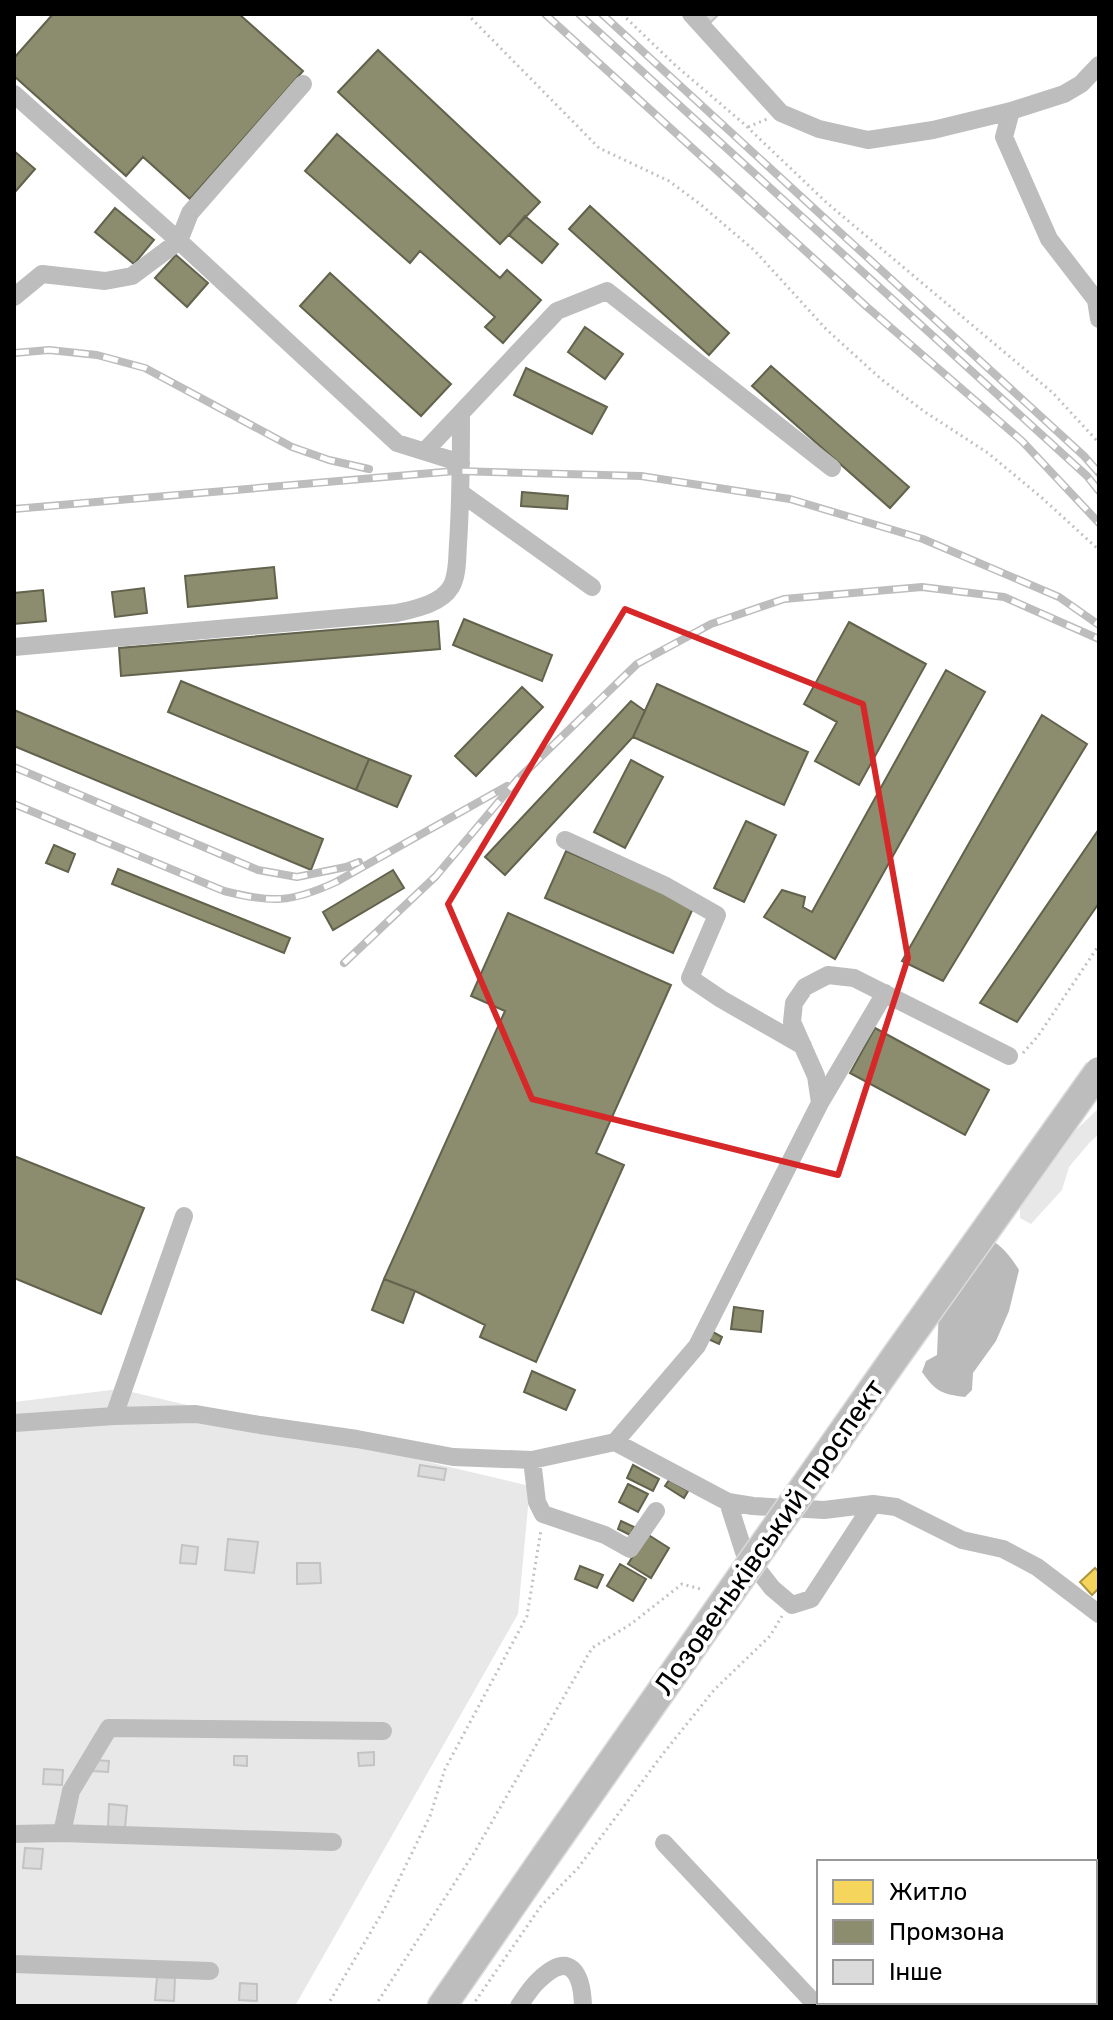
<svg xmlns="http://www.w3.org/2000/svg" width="1113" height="2020" font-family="Rubik,sans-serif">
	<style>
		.green { fill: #e8e8e8 }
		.water { fill: #bababa }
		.homes { fill: #f6d55c; stroke: #ac9540; stroke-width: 2 }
		.industry { fill: #8c8c6e; stroke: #62624d; stroke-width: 2 }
		.building { fill: #dbdbdb; stroke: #c3c3c3; stroke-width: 2 }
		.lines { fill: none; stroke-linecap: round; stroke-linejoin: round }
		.highway-casing { stroke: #dbdbdb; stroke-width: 31 }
		.path { stroke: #c2c2c2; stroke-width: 3; stroke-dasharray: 2 4; stroke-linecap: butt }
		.minor { stroke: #bdbdbd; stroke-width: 18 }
		.highway { stroke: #bdbdbd; stroke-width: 28 }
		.rail-casing { stroke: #bdbdbd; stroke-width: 8 }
		.rail { stroke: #fff; stroke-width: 5; stroke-dasharray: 15; stroke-linecap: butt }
		.highway-bridge-casing { stroke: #dbdbdb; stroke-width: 31; stroke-linecap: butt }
		.highway-bridge { stroke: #bdbdbd; stroke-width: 28 }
		.marked { fill: none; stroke: #d62828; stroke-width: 6; stroke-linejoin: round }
		.labels { text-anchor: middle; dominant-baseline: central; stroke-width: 8; stroke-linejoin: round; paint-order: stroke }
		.street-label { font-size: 28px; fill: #000; stroke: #fff }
	</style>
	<rect width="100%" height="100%" fill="#fff"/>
	<!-- green -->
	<path class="green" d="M 1099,1108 L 1099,1134 L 1090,1142 L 1069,1167 L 1062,1190 L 1031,1224 L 1020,1218 L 1020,1208 L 1076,1130 Z
		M 119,1389 L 530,1486 L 518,1614 L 295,2006 L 14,2006 L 14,1402 Z
		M 940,2002 L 1040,2002 L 1039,2006 L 940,2006 Z"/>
	<!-- water -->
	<path class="water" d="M 973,1229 C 996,1242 1005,1247 1019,1270 L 1009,1311 L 996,1341 L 973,1373 L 972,1390 L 965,1397 C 942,1394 936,1392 922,1372 L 926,1361 L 937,1355 L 939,1307 Z"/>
	<!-- homes -->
	<path class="homes" d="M 1095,1568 L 1099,1572 L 1099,1588 L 1092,1595 L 1080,1582 Z"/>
	<!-- industry -->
	<path class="industry" d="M 53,14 L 239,14 L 303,71 L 190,199 L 143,157 L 126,176 L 14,76 L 14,58 Z
		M 378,50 L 540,202 L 500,244 L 338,92 Z
		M 337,134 L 500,278 L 507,270 L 541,300 L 503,343 L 485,327 L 495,317 L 420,251 L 410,263 L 305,171 Z
		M 14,151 L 35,169 L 15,192 L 14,191 Z
		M 590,206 L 729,333 L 709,355 L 569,229 Z
		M 115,208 L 154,240 L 134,264 L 95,232 Z
		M 525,216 L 558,244 L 542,263 L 509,235 Z
		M 176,255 L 208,283 L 187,307 L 155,278 Z
		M 330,273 L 451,384 L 421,416 L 300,306 Z
		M 585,327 L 623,354 L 605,379 L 568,352 Z
		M 771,366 L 909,487 L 890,508 L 752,386 Z
		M 526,368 L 607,407 L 592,434 L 514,395 Z
		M 522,492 L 568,496 L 567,509 L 521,506 Z
		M 274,567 L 277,598 L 188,607 L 185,576 Z
		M 144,588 L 147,613 L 115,617 L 112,592 Z
		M 43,590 L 46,621 L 14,624 L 14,593 Z
		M 464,619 L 552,655 L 542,681 L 453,645 Z
		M 438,621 L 440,649 L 121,676 L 119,648 Z
		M 849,622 L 926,664 L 859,785 L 815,761 L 837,722 L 804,704 Z
		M 946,670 L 985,692 L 835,959 L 764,917 L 782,890 L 805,897 L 803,907 L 812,912 Z
		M 181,681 L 369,759 L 356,790 L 168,712 Z
		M 657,684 L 808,752 L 784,805 L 633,737 Z
		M 522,687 L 543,707 L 476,776 L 455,756 Z
		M 631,701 L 645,711 L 633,737 L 505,875 L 485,857 Z
		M 14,710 L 323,839 L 311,870 L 14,746 Z
		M 1042,715 L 1087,744 L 943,981 L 902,961 Z
		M 369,759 L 411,776 L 397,807 L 356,790 Z
		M 631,760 L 663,777 L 625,848 L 594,832 Z
		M 746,821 L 776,835 L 744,902 L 714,888 Z
		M 1099,829 L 1099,903 L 1017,1022 L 980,1003 Z
		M 54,845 L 75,854 L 68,872 L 46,863 Z
		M 566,851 L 694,906 L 673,953 L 545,898 Z
		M 118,869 L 290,938 L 284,953 L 112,884 Z
		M 393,870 L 404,888 L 333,930 L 323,912 Z
		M 508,913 L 671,985 L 596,1153 L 624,1165 L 536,1362 L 480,1337 L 485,1325 L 415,1291 L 384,1279 L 505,1011 L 471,996 Z
		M 875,1028 L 989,1090 L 965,1135 L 850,1073 Z
		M 14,1156 L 144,1208 L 101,1314 L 14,1278 Z
		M 384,1279 L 415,1291 L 403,1323 L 372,1310 Z
		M 734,1307 L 763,1311 L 761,1332 L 731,1329 Z
		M 711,1331 L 722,1337 L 719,1344 L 708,1339 Z
		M 532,1371 L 575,1390 L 566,1410 L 524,1392 Z
		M 633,1465 L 659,1479 L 653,1491 L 627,1478 Z
		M 669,1480 L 688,1491 L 684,1498 L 665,1486 Z
		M 628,1484 L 648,1494 L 638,1512 L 619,1502 Z
		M 621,1521 L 634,1527 L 630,1535 L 618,1529 Z
		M 647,1534 L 669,1548 L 651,1578 L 628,1564 Z
		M 620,1564 L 646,1579 L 633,1601 L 607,1586 Z
		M 580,1566 L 603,1575 L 597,1588 L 575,1579 Z"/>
	<!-- building -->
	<path class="building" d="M 703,14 L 719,14 L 711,22 Z
		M 420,1465 L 446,1469 L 444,1480 L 418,1476 Z
		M 228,1539 L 258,1542 L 254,1573 L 225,1570 Z
		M 182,1545 L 198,1547 L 196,1564 L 180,1563 Z
		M 297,1563 L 320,1563 L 321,1583 L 297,1584 Z
		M 374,1752 L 374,1765 L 359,1766 L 358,1753 Z
		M 234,1756 L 247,1756 L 247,1766 L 234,1765 Z
		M 92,1760 L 109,1761 L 108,1772 L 92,1771 Z
		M 44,1769 L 63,1770 L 62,1785 L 43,1784 Z
		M 109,1804 L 127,1806 L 125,1828 L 108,1827 Z
		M 25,1848 L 43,1849 L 41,1869 L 23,1868 Z
		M 157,1977 L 175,1978 L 174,2001 L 155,2000 Z
		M 240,1983 L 257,1984 L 257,2001 L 239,2000 Z"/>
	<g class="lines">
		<!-- highway casing -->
		<g class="highway-casing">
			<path id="highway" d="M 442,2006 L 545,1857"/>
		</g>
		<!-- path -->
		<path class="path" d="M 467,14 L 599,148 L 669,181 L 700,204 L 755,251 L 826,329 L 881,379 L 925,412 L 988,453 L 1041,497 L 1099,550
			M 622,14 L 675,65 L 743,123 L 827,203 L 1053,393 L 1099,443
			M 748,127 L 767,119
			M 1023,1053 L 1038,1036 L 1099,945
			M 327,2006 L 385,1908 L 430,1816 L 445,1769 L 527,1616 L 541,1530
			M 375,2006 L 474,1853 L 592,1648 L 631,1624 L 682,1584 L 704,1590
			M 472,2006 L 541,1906 L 578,1868 L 662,1755 L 714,1690 L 770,1636 L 782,1616"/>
		<!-- minor -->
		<path class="minor" d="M 691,14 L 781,113 L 819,129 L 868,140 L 933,130 L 1011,111 L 1064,94 L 1081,84 L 1099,65
			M 14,94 L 179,241 L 397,443 L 461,463
			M 1011,111 L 1004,137 L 1049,239 L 1096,300 L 1099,319
			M 14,297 L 42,274 L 105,281 L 132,276 L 179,241 L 190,213 L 303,84
			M 425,451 L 557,311 L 607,291 L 832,468
			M 461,493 L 592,587
			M 14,647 L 397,613 C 414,609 441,604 451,587 C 458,575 457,557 458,544 C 461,500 461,457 461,414
			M 565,840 L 666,886 L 717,915 L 690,978 L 721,999 L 803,1046
			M 820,1103 L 816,1076 L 792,1022 L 794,1003 L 805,987 L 828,975 L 854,978 L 1009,1056
			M 114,1416 L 184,1216
			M 14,1423 L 114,1416 L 196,1414 L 260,1425 L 357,1439 L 453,1457 L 532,1460 L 615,1442 L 697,1346 L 820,1103 L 885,993
			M 615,1442 L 728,1502 L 753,1506 L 824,1510 L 873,1504 L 896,1507 L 962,1540 L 1003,1549 L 1037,1567 L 1099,1614
			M 532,1460 L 537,1502 L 543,1514 L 605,1535 L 630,1549 L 656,1511
			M 728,1502 L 744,1552 L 772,1588 L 792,1605 L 811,1599 L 873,1504
			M 62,1833 L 71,1791 L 109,1728 L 383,1731
			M 14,1834 L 62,1833 L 333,1842
			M 664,1843 L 817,2006
			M 1095,1947 L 1099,1941
			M 14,1964 L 210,1971
			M 934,2002 L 934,2006
			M 519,2006 C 525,1997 531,1987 539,1980 C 570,1950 582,1973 583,2006
			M 1072,2006 L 1073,2002"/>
		<!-- highway -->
		<use href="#highway" class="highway"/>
		<!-- rail casing -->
		<g class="rail-casing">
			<path id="rail" d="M 545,14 L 867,307 L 1022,441 L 1099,523
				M 579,14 L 1087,476 L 1099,491
				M 602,14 L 1084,456 L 1099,473
				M 14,353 L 49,350 L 97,355 L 145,368 L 292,447 L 329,460 L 369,469
				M 14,509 L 455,471 L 641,476 L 790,499 L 923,539 L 1059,597 L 1099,625
				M 14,767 L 258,870 L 297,877 L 346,867 L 359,862
				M 14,804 L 224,891 C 271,903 291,903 336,882 L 507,786
				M 344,963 L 436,876 L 517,780 L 637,664 L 711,624 L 784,599 L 922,587 L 1004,597 L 1099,639"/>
		</g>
		<!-- rail -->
		<use href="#rail" class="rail"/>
		<!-- highway-bridge casing -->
		<g class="highway-bridge-casing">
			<path id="highway-bridge" d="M 545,1857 L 896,1356 L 1099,1071"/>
		</g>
		<!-- highway-bridge -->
		<use href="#highway-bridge" class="highway-bridge"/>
	</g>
	<!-- marked area -->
	<path class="marked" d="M 625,609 L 863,704 L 908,958 L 838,1175 L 532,1099 L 448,904 Z"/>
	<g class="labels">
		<!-- street labels -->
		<g class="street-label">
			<text transform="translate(769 1537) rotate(-55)">Лозовеньківський проспект</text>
		</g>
	</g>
	<!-- border -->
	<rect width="1113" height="2020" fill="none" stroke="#000000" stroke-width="32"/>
	<!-- legend -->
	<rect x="817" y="1860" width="280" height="144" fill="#ffffff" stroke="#999999" stroke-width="2"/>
	<rect x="833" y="1880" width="40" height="24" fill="#f6d55c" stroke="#999999" stroke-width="2"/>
	<text x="889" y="1900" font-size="24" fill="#000000">Житло</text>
	<rect x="833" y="1920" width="40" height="24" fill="#8c8c6e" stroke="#999999" stroke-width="2"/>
	<text x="889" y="1940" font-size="24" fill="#000000">Промзона</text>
	<rect x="833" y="1960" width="40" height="24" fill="#dbdbdb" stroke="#999999" stroke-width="2"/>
	<text x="889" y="1980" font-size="24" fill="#000000">Інше</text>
</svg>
